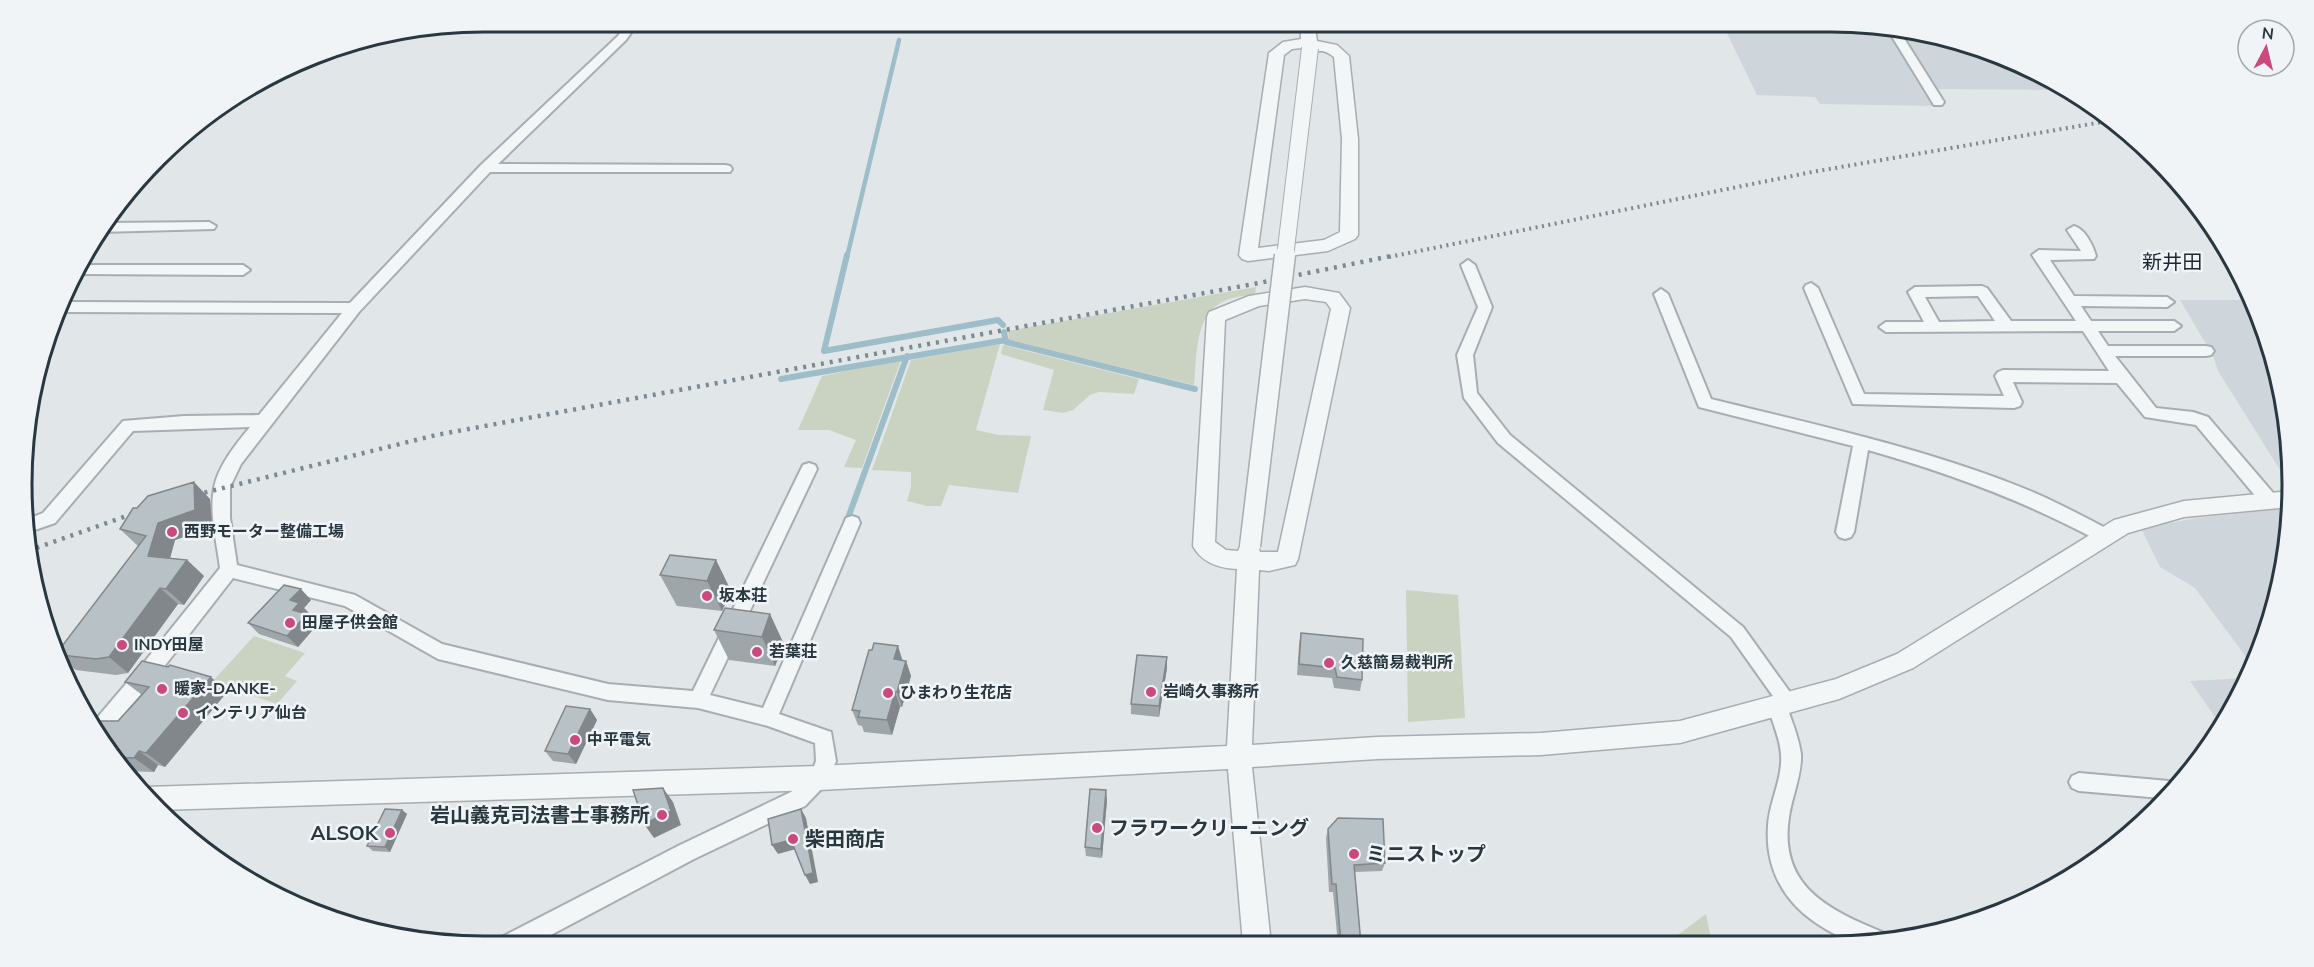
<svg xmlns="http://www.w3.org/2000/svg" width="2314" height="967" font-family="'Nunito Sans','Noto Sans JP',sans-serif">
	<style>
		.built { fill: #cfd6db }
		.green { fill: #cad3c2 }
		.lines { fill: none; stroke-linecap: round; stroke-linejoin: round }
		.stream-far1 { stroke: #9dbdc8; stroke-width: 4.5 }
		.stream { stroke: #9dbdc8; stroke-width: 6 }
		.minor-casing { stroke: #a6aeb3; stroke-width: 4 }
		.tertiary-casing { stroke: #a6aeb3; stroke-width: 3 }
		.minor { fill: #f3f6f7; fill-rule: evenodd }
		.tertiary { fill: #f3f6f7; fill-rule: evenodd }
		.rail-far1 { stroke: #7a8992; stroke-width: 4; stroke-dasharray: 2 4.5; stroke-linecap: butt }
		.rail { stroke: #7a8992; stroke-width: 4.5; stroke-dasharray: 3 6; stroke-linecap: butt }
		.tertiary-bridge-far1-casing { stroke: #a6aeb3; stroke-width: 18; stroke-linecap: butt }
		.tertiary-bridge-casing { stroke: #a6aeb3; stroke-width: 23; stroke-linecap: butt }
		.tertiary-bridge-far1 { stroke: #f3f6f7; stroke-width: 16 }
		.tertiary-bridge { stroke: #f3f6f7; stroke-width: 20 }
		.wall { fill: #9ea6aa }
		.shaded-wall { fill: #81878b }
		.building { fill: #b8c1c6; stroke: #81878b; stroke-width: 1.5 }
		.poi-dot { fill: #cb497d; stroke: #f0f4f7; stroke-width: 2 }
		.labels { text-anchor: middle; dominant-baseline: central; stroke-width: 5; stroke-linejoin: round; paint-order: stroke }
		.poi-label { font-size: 16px; font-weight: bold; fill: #293840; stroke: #f0f4f7; text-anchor: start }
		.quarter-label { font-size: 20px; fill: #1c2831; stroke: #f0f4f7 }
		.near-poi-label { font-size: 20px; font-weight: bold; fill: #293840; stroke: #f0f4f7; text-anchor: start }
		.rim { fill: none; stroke: #293840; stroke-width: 3 }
	</style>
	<rect width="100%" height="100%" fill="#e1e6e9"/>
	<!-- built -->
	<path class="built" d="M 1721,21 L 1831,21 L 1979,46 L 2013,61 L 2018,68 L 2029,68 L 2071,90 L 1936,89 L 1936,106 L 1820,104 L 1815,97 L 1757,95 Z
		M 2180,300 L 2253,300 L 2277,364 L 2292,454 L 2291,481 L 2287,481 L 2218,371 L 2213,356 Z
		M 2290,508 L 2289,544 L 2268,632 L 2252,665 L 2195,588 L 2160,567 L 2141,528 L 2197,518 Z
		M 2246,678 L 2222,727 L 2190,681 L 2229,679 Z"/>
	<!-- green -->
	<path class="green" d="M 1256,287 L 1255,294 C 1243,296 1229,297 1219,304 C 1194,319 1197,360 1194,385 L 1009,340 L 1008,331 Z
		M 1000,344 L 976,430 L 999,435 L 1031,436 L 1018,493 L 949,485 L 941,506 L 927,506 L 907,501 L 911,487 L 911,472 L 872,470 L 911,360 Z
		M 1003,345 L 1139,379 L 1134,394 L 1099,392 L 1090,395 L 1073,410 L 1063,413 L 1043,410 L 1054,370 L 1001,354 Z
		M 901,360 L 862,468 L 844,467 L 856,440 L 829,430 L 798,430 L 822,376 Z
		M 1406,590 L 1458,595 L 1465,718 L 1408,722 Z
		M 254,636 L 305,653 L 285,676 L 297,681 L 277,704 L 212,682 Z
		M 1706,914 L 1712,943 L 1667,943 Z"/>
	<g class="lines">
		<!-- stream-far1 -->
		<path class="stream-far1" d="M 847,257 L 899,40"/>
		<!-- stream -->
		<path class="stream" d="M 847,255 L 824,351 L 998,320 L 1003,325
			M 1004,332 L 1006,342 L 1195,389
			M 781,379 L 1006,340
			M 848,518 L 907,356"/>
		<!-- minor casing -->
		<g class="minor-casing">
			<path id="minor" d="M 627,21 L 639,21 L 626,40 L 498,164 L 725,165 L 730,166 L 732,169 L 730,172 L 490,172 L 359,312 L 241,464 L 230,487 L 230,518 L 237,565 L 355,595 L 442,644 L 608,684 L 693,691 L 803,465 L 809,463 L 815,465 L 817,469 L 710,695 L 763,708 L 844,523 L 846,518 L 852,516 L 858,518 L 860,523 L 779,714 L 831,732 L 836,761 L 826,784 L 805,806 L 694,859 L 530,946 L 497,946 L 500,938 L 680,845 L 791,792 L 812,772 L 816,761 L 815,743 L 768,726 L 698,708 L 608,700 L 438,659 L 345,606 L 233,578 L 156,677 L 101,740 L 91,725 L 142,665 L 220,568 C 217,543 209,514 214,488 C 218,466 236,444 250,427 L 133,431 L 55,523 L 26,533 L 25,520 L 43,513 L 123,421 L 184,416 L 259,415 L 342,313 L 61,312 L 64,302 L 350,303 L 481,165 L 618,36 Z
				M 1888,30 L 1900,32 L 1944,102 L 1942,105 L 1934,105 Z
				M 209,222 L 216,226 L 214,229 L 100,232 L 107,223 Z
				M 2074,226 C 2085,229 2093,245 2096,256 L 2094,259 L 2050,260 L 2074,296 L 2167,297 L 2174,302 L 2167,307 L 2081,306 L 2091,321 L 2174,321 L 2181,326 L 2174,331 L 2098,331 L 2108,346 L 2206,346 L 2211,347 L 2214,351 L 2211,355 L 2206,356 L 2115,356 L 2156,408 L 2193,412 L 2208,417 L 2274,494 L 2276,499 L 2274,504 L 2268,506 L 2262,504 L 2196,425 L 2145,417 L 2117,383 L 2013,382 L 2022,402 L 2020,406 L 2014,408 L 1853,404 L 1804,288 L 1806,285 L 1811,283 L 1818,288 L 1864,394 L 2004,396 L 1995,376 L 1998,372 L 2003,370 L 2109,371 L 2083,331 L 1886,332 L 1879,327 L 1886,322 L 1924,322 L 1908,292 L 1915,287 L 1982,286 L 1987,288 L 2011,321 L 2076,321 L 2032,255 L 2039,250 L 2081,251 L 2067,230 ZM 1978,296 L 1995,321 L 1939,322 L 1925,297 Z
				M 1468,260 L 1475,265 L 1492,307 L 1473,355 L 1477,393 L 1510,435 L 1743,627 L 1797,702 L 1795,708 L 1788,710 C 1793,724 1799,739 1801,754 C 1802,775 1792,796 1789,817 C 1778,888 1831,911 1887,934 L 1890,942 C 1878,942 1864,944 1853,942 C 1843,940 1833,933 1824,928 C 1786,906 1765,871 1768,826 C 1769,802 1783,779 1781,754 C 1780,738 1772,722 1768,706 L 1770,700 L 1775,699 L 1731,637 L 1498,443 L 1464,398 L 1457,355 L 1478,307 L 1461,265 Z
				M 78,265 L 243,265 L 250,270 L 243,275 L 75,274 Z
				M 1661,289 L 1668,294 L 1711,399 C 1813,424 1914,446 2013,484 C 2047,497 2079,514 2111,531 L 2114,536 L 2111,541 L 2105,543 L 2099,541 C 2025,501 1949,473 1868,450 L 1854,532 L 1851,537 L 1845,539 L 1839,537 L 1836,532 L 1853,446 L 1699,407 L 1654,294 Z
				M 2079,773 L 2169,781 L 2175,783 L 2161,798 L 2079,791 L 2072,788 L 2069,782 L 2072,776 Z"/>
		</g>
		<!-- tertiary casing -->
		<g class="tertiary-casing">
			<path id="tertiary" d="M 1300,21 L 1314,21 L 1317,41 L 1337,45 L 1349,56 L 1358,139 L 1358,235 L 1355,239 L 1328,251 L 1248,261 L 1242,259 L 1239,255 L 1269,53 L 1283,42 L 1301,39 ZM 1302,48 L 1310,53 C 1320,50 1325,50 1334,57 L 1342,139 L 1340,232 L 1324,240 L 1258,248 L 1284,55 L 1292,49 Z
				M 1305,287 L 1339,293 L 1350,308 L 1298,559 L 1295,565 L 1269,571 L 1259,570 L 1252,745 L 1377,737 L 1541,733 L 1680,721 L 1836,679 L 1897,654 L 2114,520 L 2184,501 L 2291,491 L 2290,507 L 2184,517 L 2128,533 L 1913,668 L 1839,699 L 1680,743 L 1541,755 L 1377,759 L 1252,767 L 1271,944 L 1243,944 L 1228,769 L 819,790 L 159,810 L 138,791 L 147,787 L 819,766 L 1227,746 L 1237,569 C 1219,568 1202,563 1193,546 L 1207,317 L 1209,312 L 1249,296 ZM 1305,299 L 1326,302 L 1331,309 L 1278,552 L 1260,552 L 1257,544 L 1249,541 L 1241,544 L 1238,551 L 1226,550 L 1215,542 L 1225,320 L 1259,306 Z"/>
		</g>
		<!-- minor -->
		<use href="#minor" class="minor"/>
		<!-- tertiary -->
		<use href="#tertiary" class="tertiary"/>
		<!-- rail-far1 -->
		<path class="rail-far1" d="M 1389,257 L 1812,172 L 2114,120"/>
		<!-- rail -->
		<path class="rail" d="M 187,497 L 436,435 L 1259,283 L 1396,255
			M 28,551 L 146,509"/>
		<!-- tertiary-bridge-far1 casing -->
		<g class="tertiary-bridge-far1-casing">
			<path id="tertiary-bridge-far1" d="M 1285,257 L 1310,48"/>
		</g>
		<!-- tertiary-bridge casing -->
		<g class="tertiary-bridge-casing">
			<path id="tertiary-bridge" d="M 1250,546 L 1285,255"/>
		</g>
		<!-- tertiary-bridge-far1 -->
		<use href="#tertiary-bridge-far1" class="tertiary-bridge-far1"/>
		<!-- tertiary-bridge -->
		<use href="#tertiary-bridge" class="tertiary-bridge"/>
	</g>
	<!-- wall -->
	<path class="wall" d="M 1408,21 L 1462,21 L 1461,24 L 1409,23 Z
		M 210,499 L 212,527 L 175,540 L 170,558 L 187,560 L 204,576 L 184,605 L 178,604 L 128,673 L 116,675 L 76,670 L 62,660 L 59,650 L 138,546 L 120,529 Z
		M 716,560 L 731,591 L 722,611 L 677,606 L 660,575 Z
		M 311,600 L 304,608 L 310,614 L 308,616 L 317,625 L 298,647 L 259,634 L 248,623 Z
		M 725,608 L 784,644 L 775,666 L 729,660 L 714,630 Z
		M 1301,633 L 1362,680 L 1360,691 L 1334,688 L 1332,678 L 1297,675 L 1299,644 Z
		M 1167,657 L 1167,668 L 1159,717 L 1131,714 L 1131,704 Z
		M 902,660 L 906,661 L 911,676 L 902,707 L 900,707 L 892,735 L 864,732 L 862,726 L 858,725 L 852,710 Z
		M 125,682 L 227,692 L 165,767 L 158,765 L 154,772 L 123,771 L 90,724 L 118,721 L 142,695 Z
		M 590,709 L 597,720 L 576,764 L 553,761 L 545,751 Z
		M 1107,800 L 1102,858 L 1086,856 L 1085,847 Z
		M 402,810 L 407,814 L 390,852 L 373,851 L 367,846 Z
		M 1328,829 L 1385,863 L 1382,871 L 1355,872 L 1361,944 L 1338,944 L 1333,892 L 1329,892 L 1326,838 Z"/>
	<!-- shaded-wall -->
	<path class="shaded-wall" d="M 194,482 L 210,499 L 212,527 L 175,540 L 166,573 L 148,556 L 158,523 Z
		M 187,560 L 204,576 L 184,605 L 166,589 Z
		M 716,560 L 731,591 L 722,611 L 707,581 Z
		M 160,588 L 178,604 L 128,673 L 109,657 Z
		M 301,589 L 311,600 L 304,608 L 310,614 L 308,616 L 317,625 L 298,647 L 287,636 L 293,610 L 290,600 Z
		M 770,614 L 784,644 L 775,666 L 762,637 Z
		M 898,646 L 903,662 L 894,659 Z
		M 1167,657 L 1167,668 L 1159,717 L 1159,706 Z
		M 906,661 L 911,676 L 902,707 L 897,692 Z
		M 211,677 L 227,692 L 165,767 L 146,753 Z
		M 895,692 L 900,707 L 892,735 L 887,720 Z
		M 590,709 L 597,720 L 576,764 L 568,754 Z
		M 139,751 L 158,765 L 154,772 L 134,758 Z
		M 663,788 L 673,802 L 681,825 L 654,838 L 644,824 Z
		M 1106,790 L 1107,800 L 1102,858 L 1101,849 Z
		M 801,809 L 806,818 L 818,882 L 810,884 L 805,875 Z
		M 402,810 L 407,814 L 390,852 L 385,847 Z
		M 791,840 L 796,849 L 778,854 L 772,845 Z"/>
	<!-- building -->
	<path class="building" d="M 194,482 L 195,510 L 158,523 L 148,556 L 187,560 L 166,589 L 160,588 L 109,657 L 96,659 L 61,655 L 59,650 L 146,536 L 120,529 L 133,508 L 137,508 L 148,496 Z
		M 670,555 L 716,560 L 707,581 L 660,575 Z
		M 284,585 L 301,589 L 290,600 L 299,603 L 293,610 L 307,614 L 287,636 L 248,623 Z
		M 725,608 L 770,614 L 762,637 L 714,630 Z
		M 1301,633 L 1363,639 L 1362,680 L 1337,677 L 1335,668 L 1299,664 Z
		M 874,643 L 898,646 L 894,659 L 906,661 L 897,692 L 895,692 L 887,720 L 858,717 L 860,711 L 852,710 L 869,650 L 872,650 Z
		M 1137,655 L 1167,657 L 1159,706 L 1131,704 Z
		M 142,661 L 168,667 L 170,665 L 211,677 L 146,753 L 139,751 L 134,758 L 113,757 L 90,724 L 92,721 L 118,721 L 149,687 L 125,682 Z
		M 566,706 L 590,709 L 568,754 L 545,751 Z
		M 663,788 L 671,811 L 644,824 L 633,790 Z
		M 1090,789 L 1106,790 L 1101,849 L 1085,847 Z
		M 385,809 L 402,810 L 385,847 L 367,846 Z
		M 801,809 L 813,873 L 805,875 L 791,840 L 772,845 L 768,819 Z
		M 1338,818 L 1383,819 L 1385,863 L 1354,865 L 1361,944 L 1341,944 L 1336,884 L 1332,884 L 1328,829 Z"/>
	<!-- markers -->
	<g class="poi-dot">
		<circle cx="172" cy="532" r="6"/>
		<circle cx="707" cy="596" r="6"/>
		<circle cx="290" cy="623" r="6"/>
		<circle cx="122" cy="645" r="6"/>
		<circle cx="757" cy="652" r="6"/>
		<circle cx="1329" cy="663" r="6"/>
		<circle cx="162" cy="689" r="6"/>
		<circle cx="1151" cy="692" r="6"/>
		<circle cx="888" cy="693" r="6"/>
		<circle cx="183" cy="713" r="6"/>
		<circle cx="575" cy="740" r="6"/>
		<circle cx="662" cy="815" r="6"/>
		<circle cx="1097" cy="828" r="6"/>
		<circle cx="390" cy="833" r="6"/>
		<circle cx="793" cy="839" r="6"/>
		<circle cx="1354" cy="854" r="6"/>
	</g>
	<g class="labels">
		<!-- poi labels -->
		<g class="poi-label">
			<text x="184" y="532">西野モーター整備工場</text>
			<text x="719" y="596">坂本荘</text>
			<text x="302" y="623">田屋子供会館</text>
			<text x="134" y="645">INDY田屋</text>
			<text x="769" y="652">若葉荘</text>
			<text x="1341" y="663">久慈簡易裁判所</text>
			<text x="174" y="689">暖家-DANKE-</text>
			<text x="1163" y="692">岩崎久事務所</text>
			<text x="900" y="693">ひまわり生花店</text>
			<text x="195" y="713">インテリア仙台</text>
			<text x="587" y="740">中平電気</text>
		</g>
		<!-- quarter labels -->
		<g class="quarter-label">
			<text x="2172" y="262">新井田</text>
		</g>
		<!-- near-poi labels -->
		<g class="near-poi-label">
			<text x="650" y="815" text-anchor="end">岩山義克司法書士事務所</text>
			<text x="1109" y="828">フラワークリーニング</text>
			<text x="378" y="833" text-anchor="end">ALSOK</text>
			<text x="805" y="839">柴田商店</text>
			<text x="1366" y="854">ミニストップ</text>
		</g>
	</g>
	<!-- crop -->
	<path d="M0 0H2314V967H0ZM484 32H1830A452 452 0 0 1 2282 484V484A452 452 0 0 1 1830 936H484A452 452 0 0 1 32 484V484A452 452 0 0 1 484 32Z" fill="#f0f4f7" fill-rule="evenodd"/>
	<path class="rim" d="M484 32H1830A452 452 0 0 1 2282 484V484A452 452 0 0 1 1830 936H484A452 452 0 0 1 32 484V484A452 452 0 0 1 484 32Z"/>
	<!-- north arrow -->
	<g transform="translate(2266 48) rotate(7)"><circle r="28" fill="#f0f4f7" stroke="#a0a9ae" stroke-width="1.5"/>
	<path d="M0-4.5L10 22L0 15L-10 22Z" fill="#cb497d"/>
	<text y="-9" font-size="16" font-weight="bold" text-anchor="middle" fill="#293840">N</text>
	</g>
</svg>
